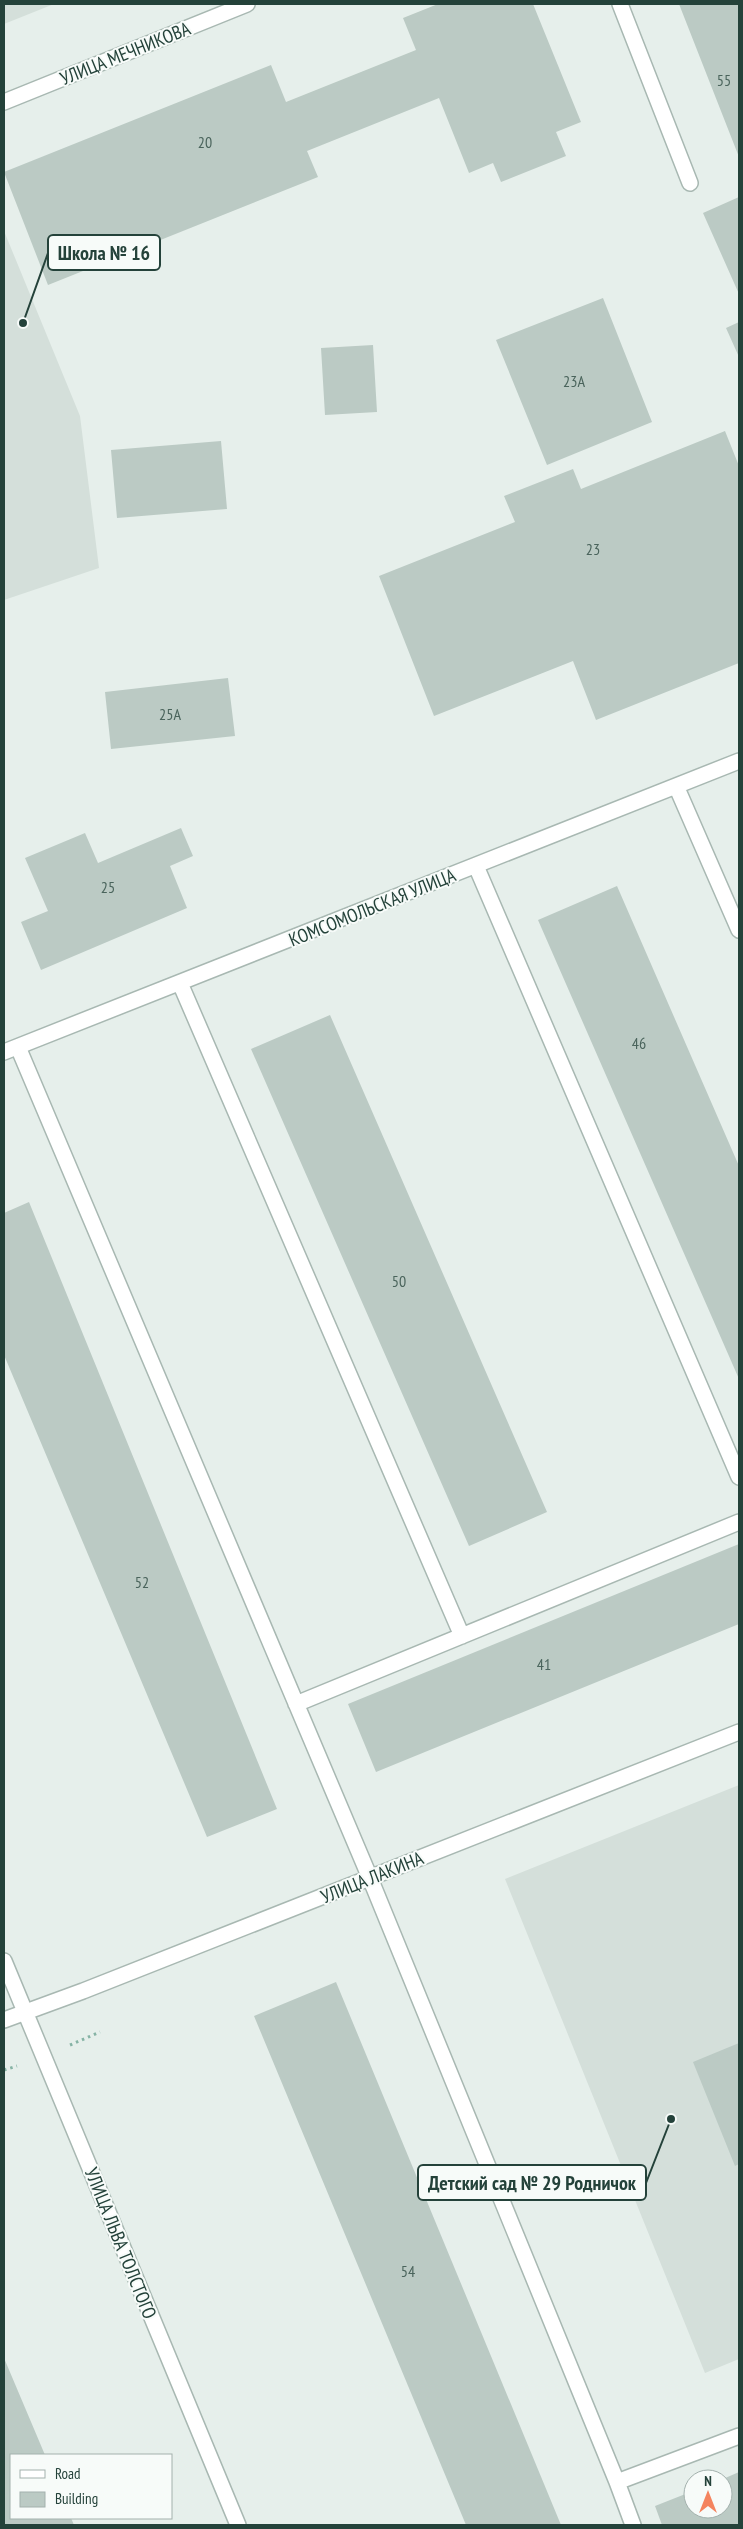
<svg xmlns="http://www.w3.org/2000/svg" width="743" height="2529" font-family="'PT Sans Narrow',sans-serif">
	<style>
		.built { fill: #d4dfda }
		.building { fill: #bbcac4 }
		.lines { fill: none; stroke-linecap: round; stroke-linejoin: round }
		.minor-casing { stroke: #a8b8b2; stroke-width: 18 }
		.path { stroke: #86b3a5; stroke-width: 3; stroke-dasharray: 2.5 4; stroke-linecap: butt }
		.minor { stroke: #fff; stroke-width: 15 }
		.labels { text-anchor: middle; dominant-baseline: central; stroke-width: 4; stroke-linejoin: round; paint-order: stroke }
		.number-label { font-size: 16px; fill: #4a645c }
		.street-label { font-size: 19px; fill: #24423a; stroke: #f7fbf9 }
		.leader { fill: none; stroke: #24423a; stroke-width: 2 }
		.callout-dot { fill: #24423a; stroke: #f7fbf9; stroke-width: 2 }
		.callout { fill: #f7fbf9; stroke: #24423a; stroke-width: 2 }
		.callout-label { font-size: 20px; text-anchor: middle; font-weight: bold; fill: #24423a }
	</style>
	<rect width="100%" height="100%" fill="#e6efeb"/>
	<!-- built -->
	<path class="built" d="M 4,4 L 54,4 L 4,24 Z
		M 4,231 L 80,416 L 99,568 L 4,600 Z
		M 739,1785 L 739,2359 L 705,2373 L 505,1879 Z"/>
	<!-- building -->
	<path class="building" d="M 438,4 L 533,4 L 581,122 L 556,132 L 566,156 L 501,182 L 493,163 L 469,173 L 439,98 L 307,151 L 318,177 L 48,285 L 4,172 L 271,65 L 286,102 L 416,50 L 403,18 Z
		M 679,4 L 739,4 L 739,157 Z
		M 739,197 L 739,294 L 703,213 Z
		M 603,298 L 652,422 L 547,465 L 496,340 Z
		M 739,322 L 739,357 L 726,328 Z
		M 373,345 L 377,412 L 325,415 L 321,348 Z
		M 725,431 L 739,466 L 739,663 L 596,720 L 573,661 L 434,716 L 379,576 L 515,522 L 504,496 L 573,469 L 581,489 Z
		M 221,441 L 227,509 L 117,518 L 111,450 Z
		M 228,678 L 235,736 L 111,749 L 105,692 Z
		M 181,828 L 193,856 L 170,866 L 187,908 L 41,970 L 21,922 L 48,911 L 25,858 L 85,833 L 98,863 Z
		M 617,886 L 739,1166 L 739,1379 L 538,920 Z
		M 330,1015 L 547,1512 L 469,1546 L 251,1049 Z
		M 29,1202 L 277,1809 L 207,1837 L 4,1355 L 4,1213 Z
		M 739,1544 L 739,1624 L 376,1772 L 348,1704 Z
		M 336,1982 L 561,2525 L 466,2525 L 254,2016 Z
		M 739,2043 L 739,2164 L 735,2166 L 693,2062 Z
		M 4,2358 L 45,2455 L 11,2455 L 11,2518 L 71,2518 L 74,2525 L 4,2525 Z
		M 739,2472 L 739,2525 L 662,2525 L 655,2506 L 693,2491 L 693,2509 L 723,2509 L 723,2479 Z"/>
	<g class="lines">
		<!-- minor casing -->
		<g class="minor-casing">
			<path id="minor" d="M 620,4 L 690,183
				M 4,102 L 247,4
				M 677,788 L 739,930
				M 476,866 L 739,1477
				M 180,983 L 462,1636
				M 18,1047 L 370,1878 L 617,2482 L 633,2525
				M 4,1052 L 739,761
				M 296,1704 L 739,1522
				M 4,1961 L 238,2525
				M 4,2020 L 83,1991 L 739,1732
				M 617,2482 L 739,2436"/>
		</g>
		<!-- path -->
		<path class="path" d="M 70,2045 L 100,2032
			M 4,2070 L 17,2066"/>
		<!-- minor -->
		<use href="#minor" class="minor"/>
	</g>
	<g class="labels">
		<!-- number labels -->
		<g class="number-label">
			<text x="724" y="80">55</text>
			<text x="205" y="142">20</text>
			<text x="574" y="381">23А</text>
			<text x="593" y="549">23</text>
			<text x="170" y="714">25А</text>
			<text x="108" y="887">25</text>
			<text x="639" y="1043">46</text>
			<text x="399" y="1281">50</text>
			<text x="142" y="1582">52</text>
			<text x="544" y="1664">41</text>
			<text x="408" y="2271">54</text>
		</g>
		<!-- street labels -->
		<g class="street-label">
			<text transform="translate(125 53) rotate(-22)">УЛИЦА МЕЧНИКОВА</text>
			<text transform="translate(372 907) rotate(-22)">КОМСОМОЛЬСКАЯ УЛИЦА</text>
			<text transform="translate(372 1877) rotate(-22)">УЛИЦА ЛАКИНА</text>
			<text transform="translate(121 2243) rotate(68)">УЛИЦА ЛЬВА ТОЛСТОГО</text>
		</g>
	</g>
	<!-- callouts -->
	<path class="leader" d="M23 323L48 253M671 2119L646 2183"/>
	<g class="callout-dot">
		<circle cx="23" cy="323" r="5"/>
		<circle cx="671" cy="2119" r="5"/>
	</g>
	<g class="callout">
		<rect x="48" y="235" width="112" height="35" rx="5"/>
		<rect x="418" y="2165" width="228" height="35" rx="5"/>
	</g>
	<g class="callout-label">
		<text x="104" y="260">Школа № 16</text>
		<text x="532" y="2190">Детский сад № 29 Родничок</text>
	</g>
	<!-- border -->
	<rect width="743" height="2529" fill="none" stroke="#24423a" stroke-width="10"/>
	<!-- legend -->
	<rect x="10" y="2454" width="162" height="65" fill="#f7fbf9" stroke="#a3b1ad"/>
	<rect x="20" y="2470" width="25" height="8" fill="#ffffff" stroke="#a3b1ad"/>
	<text x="55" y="2479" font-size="15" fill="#24423a">Road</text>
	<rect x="20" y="2492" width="25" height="15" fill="#bbcac4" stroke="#a3b1ad"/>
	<text x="55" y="2504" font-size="15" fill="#24423a">Building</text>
	<!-- north arrow -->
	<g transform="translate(708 2494)"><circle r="24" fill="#f7fbf9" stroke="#a3b1ad"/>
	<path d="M0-4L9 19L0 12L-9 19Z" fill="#f4845f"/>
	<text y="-8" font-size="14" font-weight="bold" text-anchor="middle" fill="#24423a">N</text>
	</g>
</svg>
